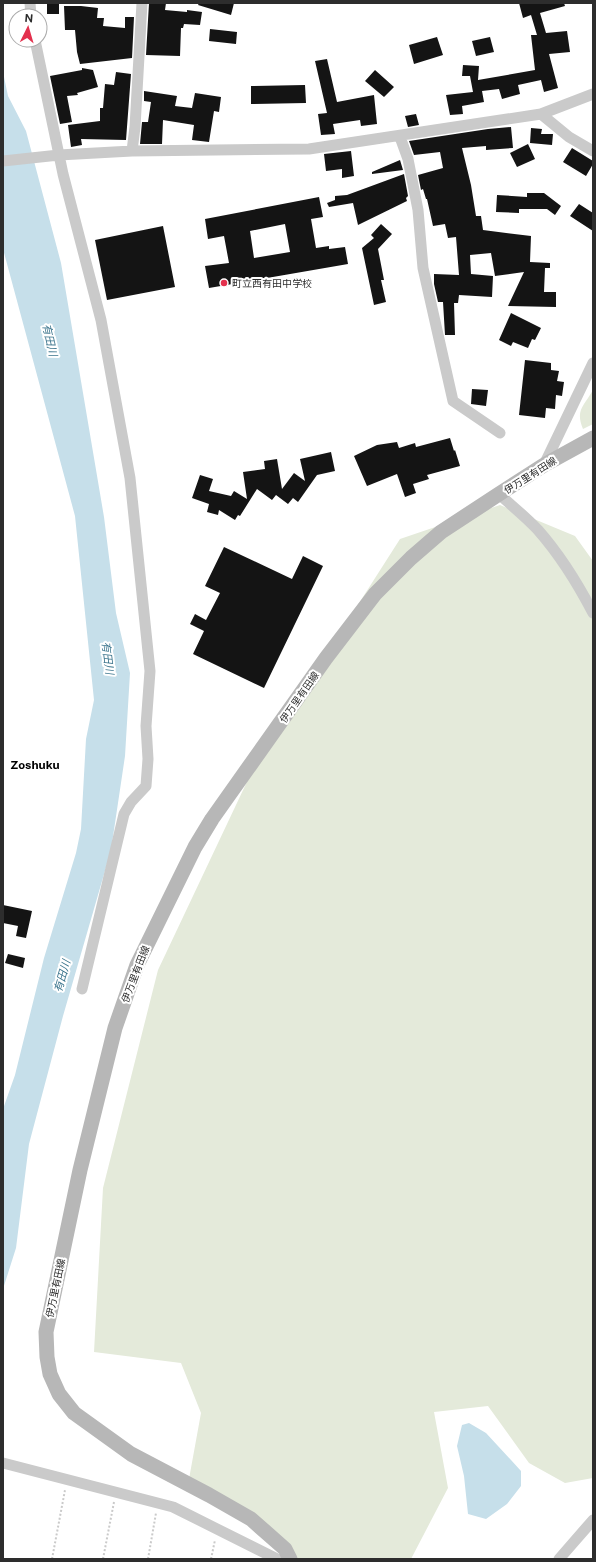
<svg xmlns="http://www.w3.org/2000/svg" width="596" height="1562" font-family="'Public Sans','Noto Sans JP',sans-serif">
	<style>
		.green { fill: #e4eada }
		.water { fill: #c6dfea }
		.building { fill: #141414; fill-rule: evenodd }
		.lines { fill: none; stroke-linecap: round; stroke-linejoin: round }
		.path { stroke: #cacaca; stroke-width: 2; stroke-dasharray: 2 2; stroke-linecap: butt }
		.street { stroke: #cacaca; stroke-width: 11 }
		.secondary { stroke: #b7b7b7; stroke-width: 15 }
		.poi-dot { fill: #e3304d; stroke: #fff; stroke-width: 1.5 }
		.labels { text-anchor: middle; dominant-baseline: central; stroke-width: 4; stroke-linejoin: round; paint-order: stroke }
		.poi-label { font-size: 10px; fill: #2d2d2d; stroke: #fff; text-anchor: start }
		.street-label { font-size: 10px; fill: #2d2d2d; stroke: #fff }
		.water-label { font-size: 11px; font-style: italic; fill: #3c758d; stroke: #fff }
		.quarter-label { font-size: 12px; font-weight: bold; fill: #000; stroke: #fff }
	</style>
	<rect width="100%" height="100%" fill="#fff"/>
	<!-- green -->
	<path class="green" d="M 593,390 L 593,424 L 583,429 C 575,410 584,406 593,390 Z
		M 500,505 L 575,536 L 593,561 L 593,1478 L 565,1483 L 529,1463 L 488,1406 L 434,1412 L 448,1488 L 411,1559 L 292,1559 L 189,1479 L 201,1413 L 181,1363 L 94,1352 L 103,1188 L 158,970 L 253,769 L 400,539 Z"/>
	<!-- water -->
	<path class="water" d="M 3,72 L 8,96 L 26,131 L 61,263 L 104,517 L 116,613 L 130,673 L 125,756 L 111,850 L 63,1016 L 29,1144 L 16,1248 L 3,1289 L 3,1109 L 15,1075 L 44,958 L 76,853 L 81,829 L 86,739 L 94,700 L 75,516 L 3,249 Z
		M 469,1423 L 486,1433 L 511,1460 L 521,1471 L 521,1486 L 507,1504 L 486,1519 L 468,1514 L 464,1476 L 457,1446 L 462,1425 Z"/>
	<!-- building -->
	<path class="building" d="M 47,3 L 59,3 L 59,14 L 47,14 Z
		M 149,3 L 166,3 L 165,10 L 187,12 L 187,10 L 202,12 L 200,25 L 184,24 L 183,28 L 181,28 L 180,56 L 146,55 Z
		M 199,3 L 234,3 L 231,15 L 198,5 Z
		M 519,3 L 564,3 L 565,6 L 540,13 L 546,33 L 567,31 L 570,52 L 549,54 L 558,88 L 544,92 L 541,80 L 518,85 L 520,94 L 502,99 L 499,89 L 482,91 L 484,102 L 462,106 L 463,114 L 450,115 L 446,95 L 473,92 L 470,76 L 462,76 L 463,65 L 479,66 L 478,80 L 535,70 L 531,35 L 537,35 L 531,15 L 523,18 Z
		M 64,6 L 81,6 L 98,8 L 97,18 L 104,18 L 103,26 L 125,28 L 125,17 L 134,17 L 132,58 L 80,64 L 77,52 L 75,30 L 65,30 Z
		M 210,29 L 237,32 L 236,44 L 209,41 Z
		M 437,37 L 443,55 L 414,64 L 409,45 Z
		M 490,37 L 494,52 L 476,56 L 472,41 Z
		M 327,59 L 337,102 L 374,95 L 377,124 L 361,126 L 360,120 L 333,124 L 335,134 L 321,135 L 318,114 L 327,113 L 315,61 Z
		M 82,68 L 93,70 L 98,87 L 77,93 L 78,95 L 67,96 L 72,122 L 60,124 L 50,76 L 82,70 Z
		M 375,70 L 394,87 L 384,97 L 365,81 Z
		M 116,72 L 131,74 L 126,140 L 81,139 L 82,145 L 71,147 L 68,125 L 100,121 L 100,108 L 103,108 L 105,84 L 114,85 Z
		M 305,85 L 306,103 L 251,104 L 251,86 Z
		M 144,91 L 177,96 L 175,106 L 192,108 L 195,93 L 221,97 L 219,112 L 214,111 L 209,142 L 192,140 L 194,125 L 163,120 L 162,144 L 140,144 L 142,122 L 148,122 L 151,102 L 144,101 Z
		M 416,114 L 419,125 L 408,127 L 405,116 Z
		M 511,127 L 513,148 L 486,150 L 486,146 L 462,148 L 471,185 L 476,216 L 481,216 L 483,230 L 531,236 L 530,262 L 550,263 L 550,268 L 545,268 L 544,292 L 556,292 L 556,307 L 508,306 L 524,272 L 495,276 L 491,253 L 470,255 L 471,274 L 493,276 L 492,297 L 459,295 L 458,303 L 454,303 L 455,335 L 445,335 L 443,302 L 438,302 L 434,284 L 434,274 L 459,275 L 456,237 L 448,238 L 445,224 L 433,226 L 427,199 L 426,199 L 423,189 L 421,190 L 418,175 L 443,168 L 440,152 L 414,155 L 409,141 L 488,129 Z
		M 531,128 L 542,129 L 541,134 L 553,134 L 552,145 L 530,143 Z
		M 528,144 L 535,159 L 517,167 L 510,153 Z
		M 572,148 L 593,161 L 593,164 L 586,176 L 563,162 Z
		M 351,151 L 354,176 L 342,178 L 342,169 L 326,171 L 324,154 Z
		M 400,160 L 403,170 L 372,174 L 372,172 Z
		M 404,174 L 408,196 L 406,198 L 407,201 L 358,225 L 353,203 L 329,207 L 327,203 L 335,200 L 335,196 L 347,195 Z
		M 527,193 L 544,193 L 561,206 L 555,215 L 547,209 L 519,209 L 519,213 L 496,212 L 497,195 L 527,197 Z
		M 319,197 L 323,217 L 311,219 L 316,248 L 329,246 L 329,249 L 345,247 L 348,264 L 209,288 L 205,266 L 229,263 L 224,236 L 208,239 L 205,219 ZM 285,224 L 290,252 L 254,258 L 250,231 Z
		M 579,204 L 593,213 L 593,231 L 570,216 Z
		M 381,224 L 392,234 L 378,249 L 384,280 L 381,280 L 386,302 L 374,305 L 362,248 L 374,238 L 371,235 Z
		M 163,226 L 175,287 L 107,300 L 95,240 Z
		M 511,313 L 541,328 L 535,340 L 532,339 L 528,348 L 513,342 L 511,346 L 499,340 Z
		M 525,360 L 551,363 L 551,370 L 559,371 L 557,381 L 564,382 L 562,396 L 556,395 L 555,409 L 546,408 L 545,418 L 519,415 Z
		M 472,389 L 488,390 L 486,406 L 471,404 Z
		M 450,438 L 454,451 L 455,450 L 460,466 L 427,475 L 429,479 L 413,484 L 416,493 L 405,497 L 397,474 L 367,486 L 354,456 L 377,445 L 397,442 L 399,448 L 415,443 L 416,447 Z
		M 331,452 L 335,471 L 317,475 L 298,502 L 293,498 L 288,504 L 276,495 L 272,500 L 257,489 L 240,516 L 238,515 L 235,520 L 219,510 L 218,515 L 207,512 L 209,504 L 192,498 L 200,475 L 213,479 L 209,491 L 231,496 L 234,491 L 247,499 L 243,472 L 265,469 L 264,461 L 277,459 L 282,489 L 294,473 L 305,481 L 300,459 Z
		M 224,547 L 292,579 L 303,556 L 323,566 L 264,688 L 193,654 L 204,631 L 190,624 L 195,614 L 206,620 L 220,593 L 205,586 Z
		M 3,905 L 32,911 L 26,938 L 16,936 L 18,926 L 3,923 Z
		M 8,954 L 25,958 L 23,968 L 5,963 Z"/>
	<g class="lines">
		<!-- path -->
		<path class="path" d="M 52,1559 L 65,1490
			M 103,1559 L 114,1502
			M 148,1559 L 156,1513
			M 211,1559 L 215,1540"/>
		<!-- street -->
		<path class="street" d="M 30,3 L 31,16
			M 35,40 L 63,174 L 101,320 L 130,478 L 150,671 L 146,726 L 148,759 L 146,786 L 131,802 L 124,814 L 82,989
			M 541,114 L 569,137 L 593,151
			M 400,137 L 408,159 L 418,210 L 423,268 L 453,401 L 500,433
			M 132,151 L 135,127 L 142,3
			M 3,161 L 59,155 L 132,151 L 309,149 L 541,114 L 593,94
			M 544,465 L 593,363
			M 499,494 C 512,506 526,517 538,530 C 560,555 578,584 593,613
			M 3,1463 L 173,1507 L 277,1559
			M 559,1559 L 593,1520"/>
		<!-- secondary -->
		<path class="secondary" d="M 290,1559 L 285,1549 L 251,1519 L 209,1495 L 131,1454 L 74,1413 L 59,1394 L 50,1374 L 47,1357 L 46,1332 L 80,1170 L 115,1028 L 137,965 L 195,847 L 212,819 L 326,658 L 375,594 L 411,558 L 441,532 L 499,494 L 544,465 L 593,438"/>
	</g>
	<!-- markers -->
	<circle class="poi-dot" cx="224" cy="283" r="4"/>
	<g class="labels">
		<!-- poi labels -->
		<g class="poi-label">
			<text x="232" y="283">町立西有田中学校</text>
		</g>
		<!-- street labels -->
		<g class="street-label">
			<text transform="translate(530 475) rotate(-32)">伊万里有田線</text>
			<text transform="translate(299 697) rotate(-55)">伊万里有田線</text>
			<text transform="translate(135 974) rotate(-69)">伊万里有田線</text>
			<text transform="translate(55 1288) rotate(-78)">伊万里有田線</text>
		</g>
		<!-- water labels -->
		<g class="water-label">
			<text transform="translate(50 340) rotate(77)">有田川</text>
			<text transform="translate(108 658) rotate(83)">有田川</text>
			<text transform="translate(62 976) rotate(-74)">有田川</text>
		</g>
		<!-- quarter labels -->
		<g class="quarter-label">
			<text x="35" y="765">Zoshuku</text>
		</g>
	</g>
	<!-- border -->
	<rect width="596" height="1562" fill="none" stroke="#2d2d2d" stroke-width="8"/>
	<!-- north arrow -->
	<g transform="translate(28 28) rotate(5)"><circle r="19" fill="#ffffff" stroke="#ababab"/>
	<path d="M0-3L7 15L0 10L-7 15Z" fill="#e3304d"/>
	<text y="-6" font-size="11" font-weight="bold" text-anchor="middle" fill="#2d2d2d">N</text>
	</g>
</svg>
